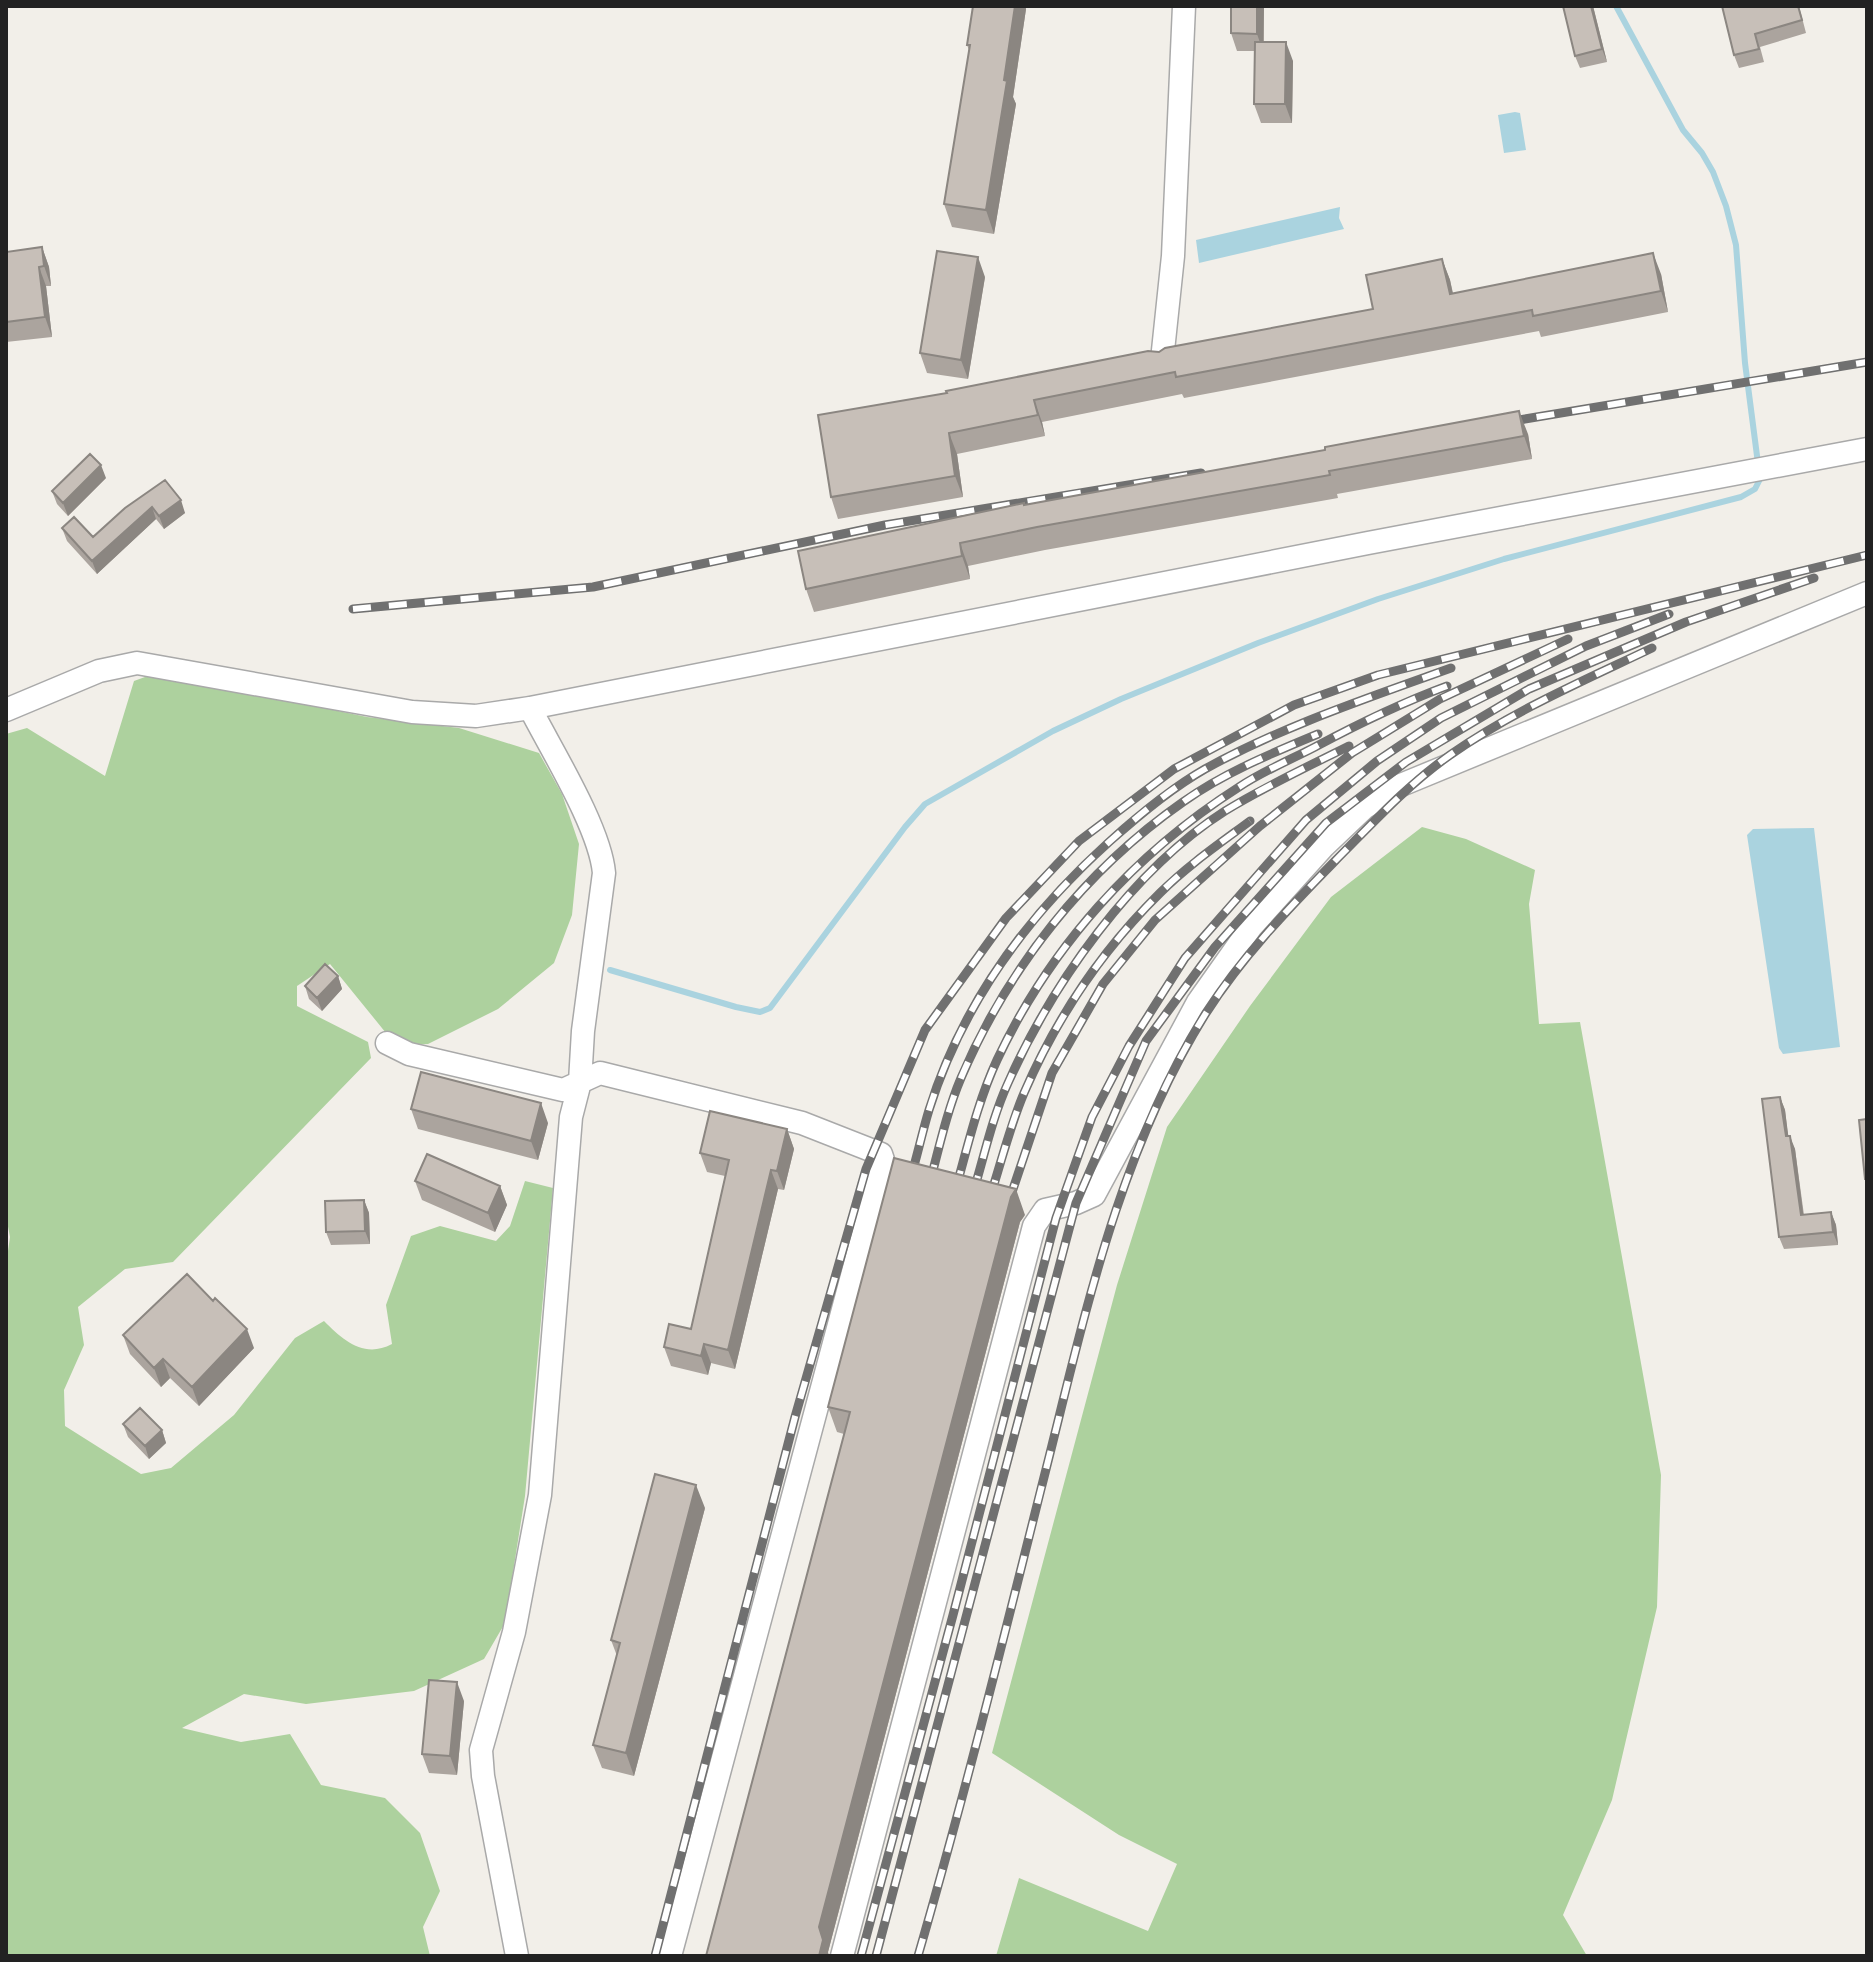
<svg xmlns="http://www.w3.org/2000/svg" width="1873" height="1962" font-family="'Archivo Narrow',sans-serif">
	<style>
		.forest { fill: #add19e }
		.water { fill: #aad3df }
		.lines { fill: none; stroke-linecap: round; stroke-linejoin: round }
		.stream { stroke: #aad3df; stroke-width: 6 }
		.street-casing { stroke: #a9a9a9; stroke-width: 25 }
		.street { stroke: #fff; stroke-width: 22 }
		.rail-casing { stroke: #707070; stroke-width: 9 }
		.rail { stroke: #fff; stroke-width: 6; stroke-dasharray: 18; stroke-linecap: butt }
		.wall { fill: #aba49e }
		.shaded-wall { fill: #8b8681 }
		.building { fill: #c7bfb8; stroke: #8b8681; stroke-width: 2 }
	</style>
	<rect width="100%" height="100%" fill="#f2efe9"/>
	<!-- forest -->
	<path class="forest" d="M 156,673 L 367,717 L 459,728 L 539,753 L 562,794 L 579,844 L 572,915 L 554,963 L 498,1009 L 428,1044 L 410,1045 L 386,1033 L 330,964 L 297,986 L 297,1006 L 368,1042 L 371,1058 L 173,1262 L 125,1269 L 78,1307 L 84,1345 L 64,1390 L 65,1426 L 141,1474 L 171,1468 L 234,1415 L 295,1338 L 324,1321 C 343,1340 364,1359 392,1344 L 386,1305 L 411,1236 L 440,1226 L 496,1241 L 510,1226 L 525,1181 L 553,1188 L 525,1496 L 505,1623 L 484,1659 L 414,1691 L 306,1704 L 244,1694 L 182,1728 L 241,1742 L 290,1734 L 321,1785 L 385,1798 L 420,1833 L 440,1891 L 423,1927 L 430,1956 L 6,1956 L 6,1265 L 10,1237 L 6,1216 L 6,734 L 27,728 L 105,776 L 134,681 Z
		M 1422,827 L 1466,839 L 1535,870 L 1529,904 L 1539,1024 L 1580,1022 L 1661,1475 L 1657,1607 L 1612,1800 L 1563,1915 L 1587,1956 L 996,1956 L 1019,1878 L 1148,1931 L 1177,1864 L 1119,1835 L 992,1753 L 1117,1285 L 1167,1127 L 1250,1006 L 1331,897 Z"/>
	<!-- water -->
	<path class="water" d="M 1515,112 L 1520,113 L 1526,150 L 1504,153 L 1498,115 Z
		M 1340,207 L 1339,218 L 1344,229 L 1199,263 L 1196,240 Z
		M 1814,828 L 1840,1047 L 1783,1054 L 1779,1048 L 1747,835 L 1753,829 Z"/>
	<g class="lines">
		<!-- stream -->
		<path class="stream" d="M 610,970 L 736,1007 L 760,1012 L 770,1008 L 905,827 L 925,804 L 1053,731 L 1121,699 L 1258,643 L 1378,599 L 1504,559 L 1741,497 L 1755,489 L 1760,479 L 1745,363 L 1736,245 L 1726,206 L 1713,172 L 1702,153 L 1683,130 L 1616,6"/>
		<!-- street casing -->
		<g class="street-casing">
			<path id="street" d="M 1162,360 L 1173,256 L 1184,6
				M 6,710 L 99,671 L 137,663 L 412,712 L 476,716 L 530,708 L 1368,543 L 1867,449
				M 387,1043 L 409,1054 L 563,1090 L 600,1073 L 802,1123 L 881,1154 L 883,1160 L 670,1956
				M 517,1956 L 483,1776 L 481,1750 L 514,1632 L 540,1495 L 571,1117 L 580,1082 L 583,1031 L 604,873 C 600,828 552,751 530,708
				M 842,1956 L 1034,1226 L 1045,1210 L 1076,1203 L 1094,1195 L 1198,1002 L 1251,927 L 1324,846 L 1364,808 L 1401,785 L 1867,593"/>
		</g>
		<!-- street -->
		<use href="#street" class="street"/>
		<!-- rail casing -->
		<g class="rail-casing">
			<path id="rail" d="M 1501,423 L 1867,362
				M 353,609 L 593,587 L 885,525 L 1201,473
				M 910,1180 C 917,1157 922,1133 929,1110 C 962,1004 1028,915 1109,842 C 1139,815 1170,789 1205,769 C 1283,726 1368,698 1451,668
				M 930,1182 C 939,1148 947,1111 961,1078 C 1008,968 1084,871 1183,802 C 1224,773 1272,753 1318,734
				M 956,1188 C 968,1145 978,1101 997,1060 C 1050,947 1134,854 1239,787 C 1263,771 1290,760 1315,747 C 1358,724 1401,703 1447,686
				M 973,1193 C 984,1157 992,1118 1008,1083 C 1052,984 1132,870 1225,811 C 1264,787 1307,767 1349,746
				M 990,1197 C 1001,1163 1010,1126 1024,1093 C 1056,1019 1102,950 1160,893 C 1187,866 1219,844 1250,821
				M 1009,1201 L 1052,1073 L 1103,984 L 1155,920 L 1260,826 L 1352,753 L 1440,699 L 1568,639
				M 655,1956 L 795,1417 L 866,1169 L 925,1030 L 1006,918 L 1079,841 L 1174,769 L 1294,705 L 1378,675 L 1867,555
				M 861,1956 L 953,1615 L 1056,1218 L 1092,1117 L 1129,1046 L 1185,958 L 1306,820 L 1377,761 L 1441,718 L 1586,646 L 1669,614
				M 876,1956 L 1076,1203 L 1146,1041 L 1215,947 L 1326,823 L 1406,762 L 1529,689 L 1686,622 L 1814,578
				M 918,1956 C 963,1801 1002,1645 1041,1489 C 1083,1325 1115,1159 1206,1013 C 1242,957 1287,910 1334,862 C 1371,825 1406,786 1450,755 C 1513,711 1583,681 1652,648"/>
		</g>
		<!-- rail -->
		<use href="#rail" class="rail"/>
	</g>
	<!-- wall -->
	<path class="wall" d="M 973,6 L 1025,6 L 1026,9 L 1013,97 L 1016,104 L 994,234 L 952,227 L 944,204 L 969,50 L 967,45 Z
		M 1231,6 L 1264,6 L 1264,42 L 1293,61 L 1292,123 L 1261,123 L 1254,104 L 1255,51 L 1237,51 L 1231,33 Z
		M 1563,6 L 1593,6 L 1607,62 L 1580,68 L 1575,56 Z
		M 1722,6 L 1799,6 L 1806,33 L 1760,47 L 1764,62 L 1739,68 L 1734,55 Z
		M 42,247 L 49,267 L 51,286 L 46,286 L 52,337 L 6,342 L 6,252 Z
		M 1442,259 L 1450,280 L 1453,293 L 1661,274 L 1668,312 L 1541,337 L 1539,331 L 1184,398 L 1182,394 L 1042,422 L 1045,436 L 957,454 L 963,497 L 838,519 L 831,497 L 947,393 L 1373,309 Z
		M 985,277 L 968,379 L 927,373 L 920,353 Z
		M 1528,434 L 1532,459 L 1337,494 L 1338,498 L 1045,550 L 968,566 L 970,579 L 814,612 L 806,589 L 1025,505 Z
		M 106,478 L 68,516 L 57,504 L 52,491 Z
		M 165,480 L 185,513 L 164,529 L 156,519 L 97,574 L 67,541 L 62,528 L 93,537 Z
		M 338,976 L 342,989 L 322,1011 L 309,999 L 305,986 Z
		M 1780,1097 L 1785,1110 L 1788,1136 L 1795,1149 L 1804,1215 L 1831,1212 L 1836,1225 L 1838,1245 L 1784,1249 L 1779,1237 Z
		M 411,1109 L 548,1123 L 538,1160 L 418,1129 Z
		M 787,1129 L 794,1149 L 784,1190 L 778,1189 L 735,1369 L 711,1363 L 708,1375 L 671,1366 L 664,1347 L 691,1329 L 725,1176 L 707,1172 L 700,1153 Z
		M 415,1181 L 500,1186 L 507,1205 L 495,1232 L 422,1200 Z
		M 364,1200 L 369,1213 L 370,1244 L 331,1245 L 326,1232 Z
		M 1025,1215 L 1020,1222 L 828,1952 L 706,1956 L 844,1434 L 837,1432 L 828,1407 Z
		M 123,1335 L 254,1348 L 199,1406 L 170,1378 L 161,1387 L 130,1354 Z
		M 123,1424 L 162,1430 L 166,1443 L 149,1459 L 128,1437 Z
		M 705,1508 L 634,1776 L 602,1768 L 593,1745 L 617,1656 L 611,1640 Z
		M 464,1701 L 457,1775 L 429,1773 L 422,1754 Z"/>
	<!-- shaded-wall -->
	<path class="shaded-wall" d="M 1015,6 L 1025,6 L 1026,9 L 1013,97 L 1016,104 L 994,234 L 986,210 Z
		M 1257,6 L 1264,6 L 1263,51 L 1257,34 Z
		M 1591,6 L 1593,6 L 1607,62 L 1602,49 Z
		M 1286,42 L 1293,61 L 1292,123 L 1285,104 Z
		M 42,247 L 49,267 L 51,286 L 44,266 Z
		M 1653,253 L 1661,274 L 1668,312 L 1661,291 Z
		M 978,257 L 985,277 L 968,379 L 961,360 Z
		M 1442,259 L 1450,280 L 1457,315 L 1450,294 Z
		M 39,267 L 46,286 L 52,337 L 45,317 Z
		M 1034,400 L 1042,422 L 1045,436 L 1038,415 Z
		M 1519,411 L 1528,434 L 1532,459 L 1524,436 Z
		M 949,433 L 957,454 L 963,497 L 955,476 Z
		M 101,465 L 106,478 L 68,516 L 63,503 Z
		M 181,500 L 185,513 L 164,529 L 159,516 Z
		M 152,507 L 156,519 L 97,574 L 92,561 Z
		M 960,543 L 968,566 L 970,579 L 962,556 Z
		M 338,976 L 342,989 L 322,1011 L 317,998 Z
		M 1780,1097 L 1785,1110 L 1790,1149 L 1786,1136 Z
		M 541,1103 L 548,1123 L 538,1160 L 531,1141 Z
		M 787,1129 L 794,1149 L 784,1190 L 777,1171 Z
		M 1790,1136 L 1795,1149 L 1805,1228 L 1801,1215 Z
		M 771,1170 L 778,1189 L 735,1369 L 728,1350 Z
		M 500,1186 L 507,1205 L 495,1232 L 488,1213 Z
		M 1016,1189 L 1025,1215 L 1020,1222 L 828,1952 L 829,1956 L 819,1956 L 819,1927 L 1011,1197 Z
		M 364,1200 L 369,1213 L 370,1244 L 365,1231 Z
		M 1831,1212 L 1836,1225 L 1838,1245 L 1833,1232 Z
		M 247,1329 L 254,1348 L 199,1406 L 192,1387 Z
		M 704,1344 L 711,1363 L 708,1375 L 701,1356 Z
		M 163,1359 L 170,1378 L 161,1387 L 154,1368 Z
		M 162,1430 L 166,1443 L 149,1459 L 145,1446 Z
		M 696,1485 L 705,1508 L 634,1776 L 626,1753 Z
		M 457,1682 L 464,1701 L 457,1775 L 450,1756 Z"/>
	<!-- building -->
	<path class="building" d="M 973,6 L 1015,6 L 1004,80 L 1007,81 L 986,210 L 944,204 L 970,45 L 967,45 Z
		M 1231,6 L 1257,6 L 1257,34 L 1231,33 Z
		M 1563,6 L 1591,6 L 1602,49 L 1575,56 Z
		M 1722,6 L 1798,6 L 1802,20 L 1755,34 L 1759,49 L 1734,55 Z
		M 1255,42 L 1286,42 L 1285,104 L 1254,104 Z
		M 42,247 L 44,266 L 39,267 L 45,317 L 6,322 L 6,252 Z
		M 937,251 L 978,257 L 961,360 L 920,353 Z
		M 1653,253 L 1661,291 L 1533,316 L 1532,310 L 1176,377 L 1175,372 L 1034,400 L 1038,415 L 949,433 L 955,476 L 831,497 L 818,415 L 947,393 L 946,391 L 1148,351 L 1159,352 L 1165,348 L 1373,309 L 1366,275 L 1442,259 L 1450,294 Z
		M 1519,411 L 1524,436 L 1329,471 L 1330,475 L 1037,527 L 960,543 L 962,556 L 806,589 L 798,551 L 1024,503 L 1024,505 L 1325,450 L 1325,447 Z
		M 90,454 L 101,465 L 63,503 L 52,491 Z
		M 165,480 L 181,500 L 159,516 L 152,507 L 92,561 L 62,528 L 74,517 L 93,537 L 125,508 Z
		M 325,964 L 338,976 L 317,998 L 305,986 Z
		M 421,1072 L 541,1103 L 531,1141 L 411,1109 Z
		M 1780,1097 L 1786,1136 L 1790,1136 L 1801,1215 L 1831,1212 L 1833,1232 L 1779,1237 L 1762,1099 Z
		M 710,1111 L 787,1129 L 777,1171 L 771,1170 L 728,1350 L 704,1344 L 701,1356 L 664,1347 L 669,1324 L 691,1329 L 729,1160 L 700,1153 Z
		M 1867,1119 L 1867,1179 L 1865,1179 L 1859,1120 Z
		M 427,1154 L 500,1186 L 488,1213 L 415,1181 Z
		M 894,1158 L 1016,1189 L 1011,1197 L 819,1927 L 823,1940 L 819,1956 L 706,1956 L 850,1412 L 828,1407 Z
		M 364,1200 L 365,1231 L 326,1232 L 325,1201 Z
		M 187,1274 L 213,1301 L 215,1298 L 247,1329 L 192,1387 L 163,1359 L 154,1368 L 123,1335 Z
		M 140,1408 L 162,1430 L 145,1446 L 123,1424 Z
		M 655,1474 L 696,1485 L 626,1753 L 593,1745 L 620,1643 L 611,1640 Z
		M 429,1680 L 457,1682 L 450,1756 L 422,1754 Z"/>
	<!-- border -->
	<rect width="1873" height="1962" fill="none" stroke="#222222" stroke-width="16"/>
</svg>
